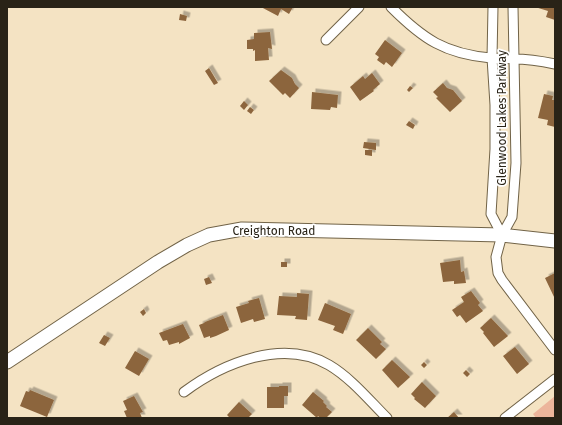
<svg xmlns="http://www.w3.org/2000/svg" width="562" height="425" font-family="'Fira Sans',sans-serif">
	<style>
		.green { fill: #ecb59b }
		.building { fill: #8c653d; filter: url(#shadow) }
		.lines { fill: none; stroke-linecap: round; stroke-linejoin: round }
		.street-casing { stroke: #716347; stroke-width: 11 }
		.secondary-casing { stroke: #716347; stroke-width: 15 }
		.street { stroke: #fff; stroke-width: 9 }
		.secondary { stroke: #fff; stroke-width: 13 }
		.labels { text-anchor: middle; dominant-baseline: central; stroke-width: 3.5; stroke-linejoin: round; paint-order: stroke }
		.street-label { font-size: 12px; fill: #292317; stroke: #fff }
	</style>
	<defs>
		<filter id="shadow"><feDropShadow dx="3.5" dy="-3.5" stdDeviation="0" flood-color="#0004"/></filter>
	</defs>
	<rect width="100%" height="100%" fill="#f4e3c3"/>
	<!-- green -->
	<path class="green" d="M 555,396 L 555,418 L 536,418 L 533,414 Z"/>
	<!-- building -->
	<path class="building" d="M 261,7 L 293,7 L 289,14 L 281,9 L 278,16 Z
		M 535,7 L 555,7 L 555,20 L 546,17 L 548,11 Z
		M 180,14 L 187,16 L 186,21 L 179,20 Z
		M 270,32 L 272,49 L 268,48 L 269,60 L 255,61 L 255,50 L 253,51 L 253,49 L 247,49 L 247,40 L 254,39 L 254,33 Z
		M 385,40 L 402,53 L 392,67 L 386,62 L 384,65 L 377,60 L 379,57 L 375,54 Z
		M 209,68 L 218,83 L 214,85 L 205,71 Z
		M 281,70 L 292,78 L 295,84 L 299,88 L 290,98 L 285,93 L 283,95 L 269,81 Z
		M 372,73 L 380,84 L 373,90 L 374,91 L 360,101 L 350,87 L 363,76 L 365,79 Z
		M 443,83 L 447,88 L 453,90 L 462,101 L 450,112 L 436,98 L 438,97 L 433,92 Z
		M 410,86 L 413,88 L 409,92 L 407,90 Z
		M 312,92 L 338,95 L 337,108 L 331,107 L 330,110 L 311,109 Z
		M 544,94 L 553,96 L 552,100 L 555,100 L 555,127 L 547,125 L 548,120 L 538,118 Z
		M 244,101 L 248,105 L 244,110 L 240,106 Z
		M 250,107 L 254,110 L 251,114 L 247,111 Z
		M 409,121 L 415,125 L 413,129 L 406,125 Z
		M 364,142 L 376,143 L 376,150 L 363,148 Z
		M 365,150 L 372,150 L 372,156 L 365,155 Z
		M 460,260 L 461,272 L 464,271 L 466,283 L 454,284 L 454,281 L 443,282 L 440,263 Z
		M 281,262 L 287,262 L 287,267 L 281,267 Z
		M 555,273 L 555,299 L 545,278 Z
		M 209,277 L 212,283 L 206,285 L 204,279 Z
		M 471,291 L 480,303 L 478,305 L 483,311 L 466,323 L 460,315 L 457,317 L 452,310 L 464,302 L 461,297 Z
		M 297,293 L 309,294 L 307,320 L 295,319 L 296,316 L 277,315 L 279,296 L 297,297 Z
		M 259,298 L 265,319 L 254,322 L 253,319 L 241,323 L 236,307 L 249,303 L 248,301 Z
		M 325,303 L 351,314 L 343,334 L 333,330 L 335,326 L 318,320 Z
		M 144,309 L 146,313 L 143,316 L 140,312 Z
		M 223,315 L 229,330 L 216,336 L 210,338 L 210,336 L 204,338 L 199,325 L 204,323 L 205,322 Z
		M 491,318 L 508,336 L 494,347 L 483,333 L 484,332 L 480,328 Z
		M 183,324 L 190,338 L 179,344 L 179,342 L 169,345 L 167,340 L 163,341 L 159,333 Z
		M 368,328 L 382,342 L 380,344 L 386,349 L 376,359 L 356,340 Z
		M 104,335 L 110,338 L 105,346 L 99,343 Z
		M 515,347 L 529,364 L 517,374 L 503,356 Z
		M 135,351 L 149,359 L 139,376 L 125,368 Z
		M 392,360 L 410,377 L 398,388 L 382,370 Z
		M 424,362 L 427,365 L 424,368 L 421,365 Z
		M 466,370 L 470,374 L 467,377 L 463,373 Z
		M 422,382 L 436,396 L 425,408 L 414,399 L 415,398 L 411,394 Z
		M 279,386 L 288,386 L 288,396 L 284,396 L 284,408 L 267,408 L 267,387 L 279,387 Z
		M 30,390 L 54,400 L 47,417 L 20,406 L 26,391 L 29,392 Z
		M 313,392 L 324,401 L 323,402 L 327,406 L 326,407 L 332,412 L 326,418 L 320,418 L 318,416 L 317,418 L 302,405 Z
		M 134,396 L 143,412 L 140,413 L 142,418 L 127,418 L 124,411 L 127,410 L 123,401 Z
		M 239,402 L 252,414 L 248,418 L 230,418 L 227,415 Z
		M 454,412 L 459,418 L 447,418 Z"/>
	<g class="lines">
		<!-- street casing -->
		<g class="street-casing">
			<path id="street" d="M 391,7 C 423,39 445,54 491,58 C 498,59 506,58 513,59 C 527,59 541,61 555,64
				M 493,7 L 492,58 L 495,105 L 495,149 L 491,214 L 502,235
				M 513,7 L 516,163 L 512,217 L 502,235 L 496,257 L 498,273 L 502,280 L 555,350
				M 326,40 L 359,7
				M 184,392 C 223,363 283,338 329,365 C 351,378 369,400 387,418
				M 505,418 L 555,379"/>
		</g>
		<!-- secondary casing -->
		<g class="secondary-casing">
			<path id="secondary" d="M 7,362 L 158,262 L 187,245 L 209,235 L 242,229 L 502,235 L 555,241"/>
		</g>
		<!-- street -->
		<use href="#street" class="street"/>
		<!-- secondary -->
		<use href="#secondary" class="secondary"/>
	</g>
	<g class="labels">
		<!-- street labels -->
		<g class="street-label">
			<text transform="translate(502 118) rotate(-90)">Glenwood Lakes Parkway</text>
			<text x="274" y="231">Creighton Road</text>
		</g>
	</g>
	<!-- border -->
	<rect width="562" height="425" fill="none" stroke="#292317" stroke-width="16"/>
</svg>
